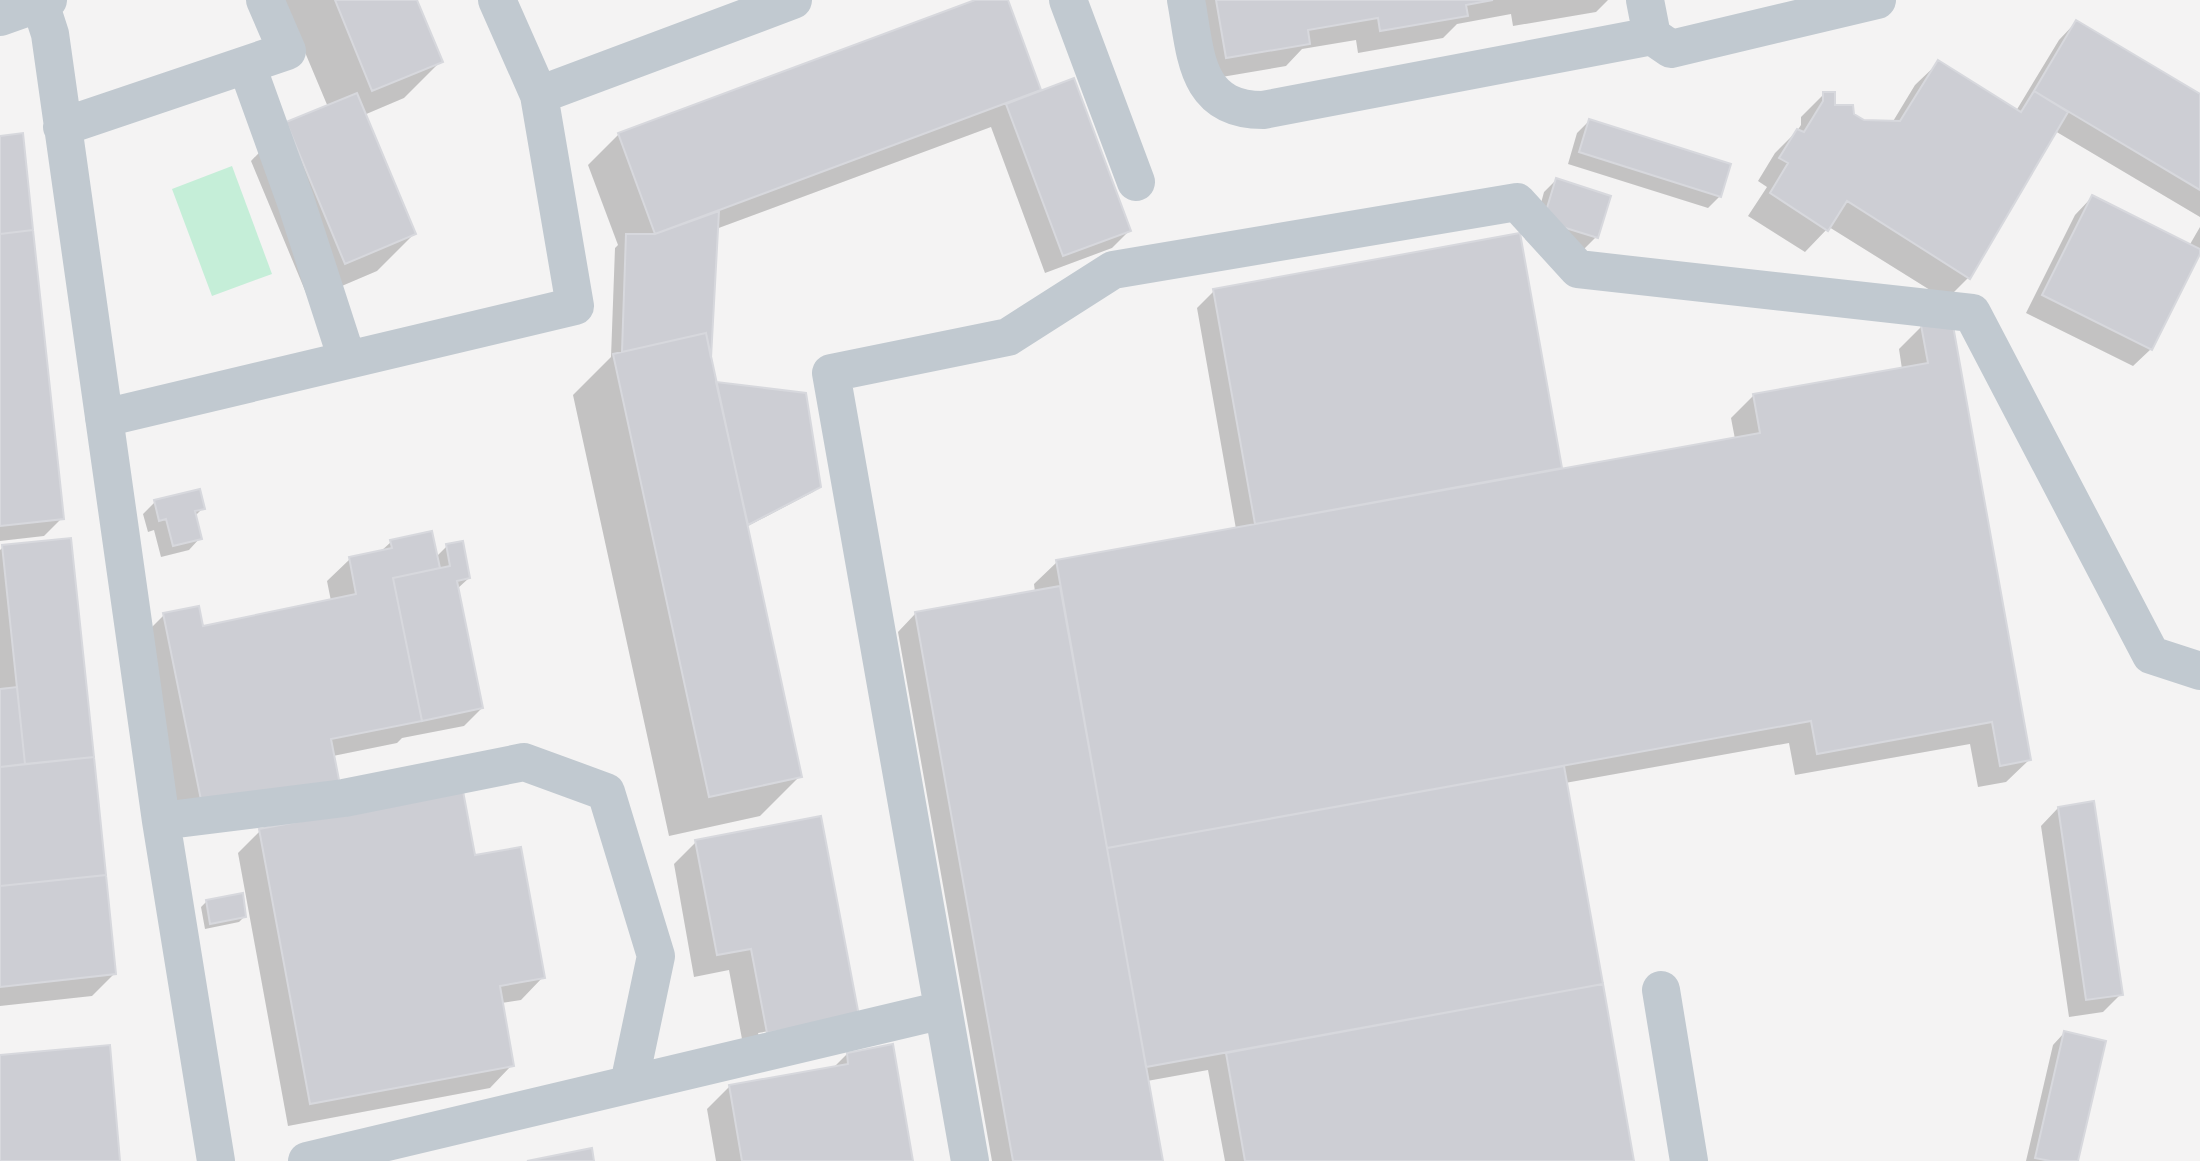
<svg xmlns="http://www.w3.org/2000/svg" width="2200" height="1161" font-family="'Source Sans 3',sans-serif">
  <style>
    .green { fill: #c5eed8 }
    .shadow { fill: #0003; fill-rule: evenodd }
    .building { fill: #cdced4; stroke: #d7d8dd; stroke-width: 2 }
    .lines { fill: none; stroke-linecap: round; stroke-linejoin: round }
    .minor { stroke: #c1c9d0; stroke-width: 38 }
  </style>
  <rect width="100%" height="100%" fill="#f4f3f3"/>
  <!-- green -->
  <path class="green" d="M 232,166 L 272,274 L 212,296 L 172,189 Z"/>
  <!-- shadow -->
  <path class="shadow" d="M 283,0 L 416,0 L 441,61 L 404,98 L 364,115 L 414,234 L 377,271 L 309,300 L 251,161 L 287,124 L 328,107 Z
    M 980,0 L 1006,0 L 1039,90 L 1034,95 L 1129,231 L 1112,248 L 1045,273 L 991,127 L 716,229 L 710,352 L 715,384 L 819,487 L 813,492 L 746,527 L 800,776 L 760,816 L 669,836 L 573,395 L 611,357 L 615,248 L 618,245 L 588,165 L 619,134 Z
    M 1190,0 L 1608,0 L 1596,12 L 1513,26 L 1511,14 L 1457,24 L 1443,38 L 1358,53 L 1356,40 L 1302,49 L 1286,66 L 1204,80 Z
    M 2076,22 L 2200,96 L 2200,217 L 2055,131 L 1968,278 L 1946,300 L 1829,227 L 1805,252 L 1748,216 L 1767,187 L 1758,181 L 1775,153 L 1797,131 L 1801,125 L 1801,117 L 1824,94 L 1833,107 L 1863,121 L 1892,123 L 1915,85 L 1938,63 L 2016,111 L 2059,40 Z
    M 1589,121 L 1720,196 L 1708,208 L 1568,164 L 1577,133 Z
    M 0,138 L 62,518 L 44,536 L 0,541 Z
    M 1556,180 L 1596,237 L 1584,249 L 1533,233 L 1544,192 Z
    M 2092,197 L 2189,246 L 2200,227 L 2200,250 L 2151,349 L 2133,366 L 2026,313 L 2075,215 Z
    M 1214,291 L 1560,468 L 1556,471 L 1735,439 L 1731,418 L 1753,396 L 1902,369 L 1899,349 L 1921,327 L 2029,760 L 2006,782 L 1978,787 L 1970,744 L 1795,775 L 1789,743 L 1565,783 L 1633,1161 L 1225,1161 L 1208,1070 L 1147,1081 L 1162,1161 L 992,1161 L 898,632 L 915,614 L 1035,592 L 1034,584 L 1057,562 L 1236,529 L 1197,308 Z
    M 155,502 L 203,508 L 195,516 L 200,538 L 189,550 L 161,557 L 154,530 L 148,532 L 143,514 Z
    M 69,540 L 114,974 L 92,996 L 0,1006 L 0,550 L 3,547 Z
    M 391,542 L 436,557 L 447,546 L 469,578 L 457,589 L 482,708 L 464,726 L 402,738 L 397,743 L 333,756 L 178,822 L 141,638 L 164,615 L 202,628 L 331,601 L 327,581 L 350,559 L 380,552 Z
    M 2058,808 L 2121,994 L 2103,1012 L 2069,1017 L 2041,826 Z
    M 260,831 L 474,857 L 543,977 L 521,1000 L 501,1003 L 512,1065 L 490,1088 L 288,1126 L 238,853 Z
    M 696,842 L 857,1015 L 745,1055 L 729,970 L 694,977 L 674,864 ZM 834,1019 L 759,1036 L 758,1033 Z
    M 207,901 L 244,917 L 239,922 L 205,929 L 201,907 Z
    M 2064,1033 L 2076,1161 L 2026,1161 L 2053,1045 Z
    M 847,1054 L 911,1161 L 716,1161 L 707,1109 L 730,1086 L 833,1068 Z"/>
  <!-- building -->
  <path class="building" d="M 335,0 L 417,0 L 443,62 L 372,91 Z
    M 975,0 L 1008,0 L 1041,90 L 655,234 L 618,133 Z
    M 1216,0 L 1493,0 L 1466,5 L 1468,16 L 1380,31 L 1378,18 L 1308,30 L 1310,44 L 1226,58 Z
    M 2076,20 L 2200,94 L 2200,190 L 2034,91 Z
    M 1938,60 L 2021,112 L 2034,91 L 2068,112 L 1970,279 L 1847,201 L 1828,231 L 1770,193 L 1788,163 L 1779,158 L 1797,129 L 1804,132 L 1823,101 L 1823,92 L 1835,92 L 1835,105 L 1853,105 L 1854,114 L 1864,120 L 1900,121 Z
    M 1074,78 L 1131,231 L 1063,256 L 1006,104 Z
    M 357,93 L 416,234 L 345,264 L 286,122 Z
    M 1589,119 L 1731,164 L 1721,197 L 1579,152 Z
    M 23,133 L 33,230 L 0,234 L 0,136 Z
    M 1556,178 L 1611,196 L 1598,238 L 1543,221 Z
    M 2092,195 L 2200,249 L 2200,254 L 2152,350 L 2042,295 Z
    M 719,211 L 711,358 L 706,333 L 622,352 L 626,234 L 655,234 Z
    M 33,230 L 64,519 L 0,526 L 0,234 Z
    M 1520,233 L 1562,468 L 1255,524 L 1213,289 Z
    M 1952,320 L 2031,760 L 2000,766 L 1992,722 L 1817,754 L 1811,721 L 1107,848 L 1056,560 L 1760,433 L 1753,394 L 1928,363 L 1921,325 Z
    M 706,333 L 802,777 L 709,797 L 613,354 Z
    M 716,382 L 806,393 L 821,487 L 748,525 Z
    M 200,489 L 205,509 L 195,511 L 202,539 L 173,546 L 166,519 L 159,521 L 154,500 Z
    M 432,531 L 440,568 L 393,578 L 422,721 L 331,739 L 340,785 L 201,800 L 163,613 L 199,606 L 203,626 L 356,594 L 349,557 L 392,548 L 390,540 Z
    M 71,538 L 94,757 L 25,764 L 2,545 Z
    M 463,541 L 470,578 L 457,581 L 483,708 L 422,721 L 393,578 L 450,566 L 446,544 Z
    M 1060,586 L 1107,848 L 1163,1161 L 1013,1161 L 915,612 Z
    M 17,687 L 25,764 L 0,767 L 0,689 Z
    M 94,757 L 106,875 L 0,886 L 0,767 Z
    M 1564,766 L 1603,984 L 1146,1067 L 1107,848 Z
    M 463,791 L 475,855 L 521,847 L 545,978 L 500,986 L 514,1066 L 310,1104 L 259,829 Z
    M 2094,801 L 2123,995 L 2086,1000 L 2058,807 Z
    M 821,816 L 859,1016 L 767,1033 L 751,949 L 717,955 L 695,840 Z
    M 106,875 L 116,974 L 0,987 L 0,886 Z
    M 243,893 L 246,917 L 210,924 L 206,900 Z
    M 1603,984 L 1634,1161 L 1245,1161 L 1226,1053 Z
    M 2064,1031 L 2106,1041 L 2078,1161 L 2050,1161 L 2035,1158 Z
    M 893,1044 L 913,1161 L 742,1161 L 729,1085 L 848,1064 L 847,1053 Z
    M 110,1045 L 120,1161 L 0,1161 L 0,1055 Z
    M 592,1148 L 594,1161 L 527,1161 Z"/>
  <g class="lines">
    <!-- minor -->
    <path class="minor" d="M 39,0 L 50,34 L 161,821 L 216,1161
      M 497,0 L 539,95 L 793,0
      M 1068,0 L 1136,182
      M 1186,0 C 1196,53 1194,110 1263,110 L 1652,36
      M 1645,0 L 1652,36 L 1671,49 L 1877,0
      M 0,17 L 48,0
      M 247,66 L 296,202 L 347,359
      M 62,127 L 287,51 L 265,0
      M 104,418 L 575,306 L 539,95
      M 161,821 L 344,798 L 524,762 L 606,792 L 656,956 L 629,1084
      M 1661,990 L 1689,1161
      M 307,1161 L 943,1010
      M 970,1161 L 831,373 L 1008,337 L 1113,270 L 1517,202 L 1578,269 L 1972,313 L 2151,655 L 2200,671"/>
  </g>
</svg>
